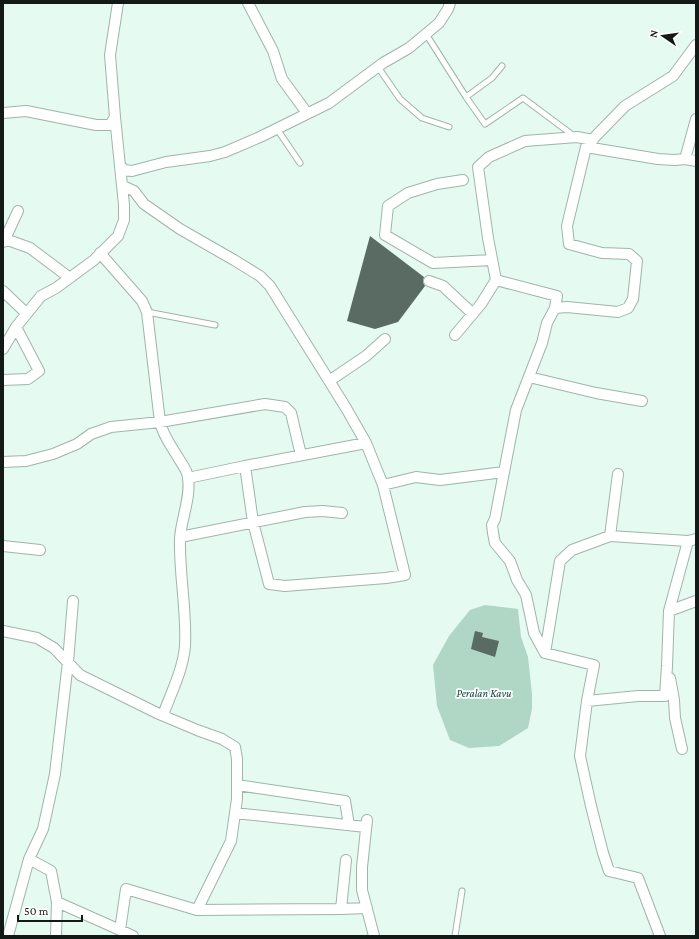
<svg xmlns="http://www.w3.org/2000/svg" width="699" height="939" font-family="'Crimson Pro',serif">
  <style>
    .green { fill: #b0d6c5 }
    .building { fill: #596b63 }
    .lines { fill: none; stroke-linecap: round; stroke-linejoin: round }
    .lane-casing { stroke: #a0b4ab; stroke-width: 7 }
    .street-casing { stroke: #a0b4ab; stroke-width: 12 }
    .lane { stroke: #fff; stroke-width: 5 }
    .street { stroke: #fff; stroke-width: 10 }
    .labels { text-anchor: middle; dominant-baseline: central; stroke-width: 3.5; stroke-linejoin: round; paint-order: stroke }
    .park-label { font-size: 11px; font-style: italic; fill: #053c2b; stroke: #fff }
  </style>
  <rect width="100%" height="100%" fill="#e5faf0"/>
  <!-- green -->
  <path class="green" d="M 485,605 L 518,609 L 521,637 L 528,657 L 532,694 L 532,709 L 528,728 L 499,746 L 469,748 L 450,740 L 437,706 L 433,665 L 449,636 L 470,610 Z"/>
  <!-- building -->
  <path class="building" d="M 370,236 L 424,277 L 423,282 L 425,286 L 398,322 L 375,329 L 347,321 Z
    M 475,631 L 483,633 L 482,637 L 499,641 L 495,657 L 471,649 Z"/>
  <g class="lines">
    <!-- lane casing -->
    <g class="lane-casing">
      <path id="lane" d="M 426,34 L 466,97 L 492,78 L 502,66
        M 378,67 L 400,99 L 422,118 L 449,127
        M 466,97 L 485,124 L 523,98 L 574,136
        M 277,129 L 300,163
        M 147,312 L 215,325
        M 455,936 L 462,891"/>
    </g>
    <!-- street casing -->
    <g class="street-casing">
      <path id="street" d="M 248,3 L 273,51 L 282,79 L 307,113
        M 3,113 L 26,111 L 96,125 L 110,125 L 115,117 L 110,55 L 118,3
        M 588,144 L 625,106 L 673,76 L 696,45
        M 685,159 L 696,161
        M 120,165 L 124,170 L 132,171 L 166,162 L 210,156 L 225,152 L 260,137 L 329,103 L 383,63 L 409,48 L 439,23 L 448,9 L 450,3
        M 463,180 L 437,184 L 408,193 L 388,206 L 385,235 L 433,263 L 492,260
        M 123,186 L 134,191 L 144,204 L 180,229 L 234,260 L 260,276 L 270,286 L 346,408 L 366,443 L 383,485 L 416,477 L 440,480 L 504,472 L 516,410 L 542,343 L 547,323 L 555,308 L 567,307 L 618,312 L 628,308 L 633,299 L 637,261 L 629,254 L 602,253 L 569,244 L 567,226 L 586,147 L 658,159 L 675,160 L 685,159 L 696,119
        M 5,239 L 18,211
        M 3,242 L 5,239 L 30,248 L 70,278
        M 100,253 L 142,301 L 147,312 L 160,422 C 163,436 172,447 179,459 C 183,465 188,472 188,478 C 191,498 181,519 180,539 C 179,575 187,610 185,646 C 183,670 171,693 163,715
        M 429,281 L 443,286 L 473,314
        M 3,291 L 26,313
        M 555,308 L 557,296 L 496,280 L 488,238 L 478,167 L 489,157 L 525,141 L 577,137 L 593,140
        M 455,335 L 481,304 L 496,280
        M 3,349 L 16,327 L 41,296 L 56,288 L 94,260 L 118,236 L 124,220 L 124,205 L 115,117
        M 529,377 L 596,393 L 642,401
        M 3,380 L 28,379 L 39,371 L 16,327
        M 329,381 L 366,356 L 385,339
        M 3,462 L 26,461 L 53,454 L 77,444 L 91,434 L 111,427 L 160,422 L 265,404 L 285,407 L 291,413 L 301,455
        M 245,466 L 366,443
        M 504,472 L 498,503 L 495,519 L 492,525 L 493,533 L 495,543 L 510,561 L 517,580 L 526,595 L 534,633 L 545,653 L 594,665 L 587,701 L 580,756 L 591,806 L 603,853 L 609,871 L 638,878 L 660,936
        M 188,478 L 245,466 L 253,522 L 269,584 L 285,586 L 386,578 L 405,575 L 383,485
        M 610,536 L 618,474
        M 180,537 L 305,512 L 323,511 L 342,513
        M 3,546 L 40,550
        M 669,611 L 688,541
        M 3,631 L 37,638 L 54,648 L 80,675 L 159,714 L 197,730 L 222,739 L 235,747 L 237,759 L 237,799 L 231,841 L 197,910
        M 545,653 L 560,561 L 572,550 L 610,536 L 688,541 L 696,539
        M 670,678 L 674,700 L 675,718 L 682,749
        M 587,701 L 638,696 L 665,696 L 667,666 L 669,611 L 696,601
        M 237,785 L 345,801 L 349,825
        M 235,813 L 366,827
        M 367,820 L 362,867 L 362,890 L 374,936
        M 346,860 L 341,909 L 367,908
        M 57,902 L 120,930
        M 8,936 L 29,859
        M 56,936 L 57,902 L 51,871 L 29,859 L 43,829 L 55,774 L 68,662 L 73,601
        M 133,936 L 120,930 L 126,889 L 197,910 L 341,909"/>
    </g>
    <!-- lane -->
    <use href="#lane" class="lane"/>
    <!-- street -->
    <use href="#street" class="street"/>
  </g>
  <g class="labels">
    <!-- park labels -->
    <g class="park-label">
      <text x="484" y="693">Peralan Kavu</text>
    </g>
  </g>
  <!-- border -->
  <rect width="699" height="939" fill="none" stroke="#121916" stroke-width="8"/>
  <!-- north arrow -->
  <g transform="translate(663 36) rotate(283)" stroke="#ffffff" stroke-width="3" paint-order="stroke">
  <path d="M0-3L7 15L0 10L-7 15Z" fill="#121916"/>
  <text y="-6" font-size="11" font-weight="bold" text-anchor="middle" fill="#121916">N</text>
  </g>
  <!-- scale -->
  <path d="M18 915v6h64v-6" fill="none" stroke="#121916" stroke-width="2"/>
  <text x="24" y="915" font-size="12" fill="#121916" stroke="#ffffff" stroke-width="3" paint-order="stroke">50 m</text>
</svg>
